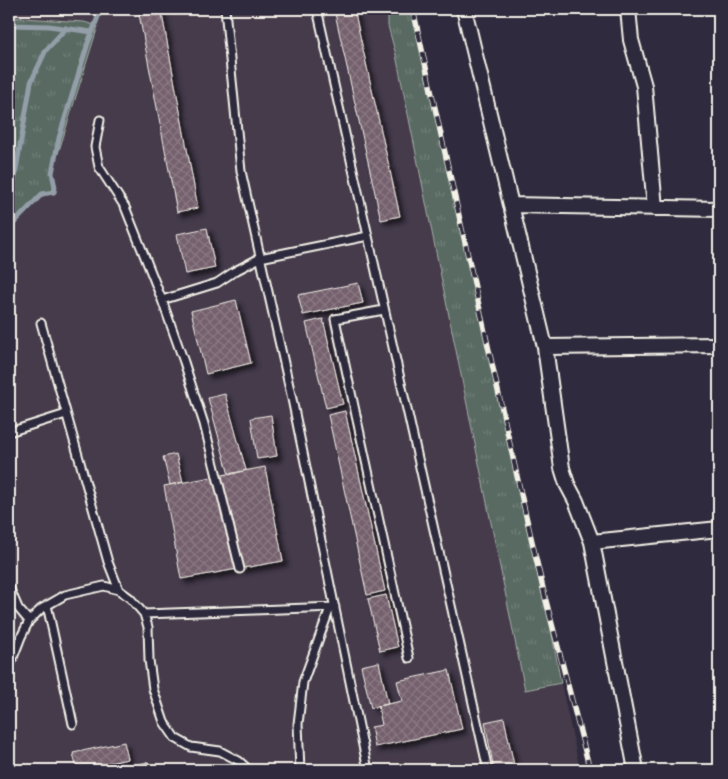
<svg xmlns="http://www.w3.org/2000/svg" width="728" height="779" font-family="Caveat,sans-serif">
  <style>
    .built { fill: #443a4b }
    .grass { fill: url(#grass-tufts); stroke: #a6aea5 }
    .lines { fill: none; stroke-linecap: round; stroke-linejoin: round }
    .stream { stroke: #939ea8; stroke-width: 5 }
    .building { fill: url(#building-cross-hatch); stroke: #f4f1e8; filter: url(#shadow) }
    .lane-casing { stroke: #f4f1e8; stroke-width: 11 }
    .street-casing { stroke: #f4f1e8; stroke-width: 18 }
    .lane { stroke: #2f2a3d; stroke-width: 7 }
    .street { stroke: #2f2a3d; stroke-width: 14 }
    .rail-casing { stroke: #f4f1e8; stroke-width: 5.5 }
    .rail { stroke: #2f2a3d; stroke-width: 4; stroke-dasharray: 11; stroke-linecap: butt }
  </style>
  <defs>
    <pattern id="grass-tufts" width="24" height="20" patternUnits="userSpaceOnUse" patternTransform="scale(1.25)"><rect width="24" height="20" fill="#586a62"/><path d="M3 7l-1-3M5 7V3M7 7l1-3M15 17l-1-3M17 17v-4M19 17l1-3" fill="none" stroke="#718078"/></pattern>
    <pattern id="building-cross-hatch" width="8" height="8" patternUnits="userSpaceOnUse" patternTransform="scale(1.25)"><rect width="8" height="8" fill="#75616d"/><path d="M0 0l8 8M0 8l8-8" fill="none" stroke="#897882"/></pattern>
    <filter id="shadow"><feDropShadow dx="4.5" dy="4.5" stdDeviation="2.5" flood-color="#0009"/></filter>
  </defs>
  <rect width="100%" height="100%" fill="#2f2a3d"/>
  <filter id="ink" filterUnits="userSpaceOnUse"><feTurbulence type="fractalNoise" baseFrequency=".02" numOctaves="2"/><feDisplacementMap in="SourceGraphic" scale="10" xChannelSelector="R" yChannelSelector="G"/><feConvolveMatrix kernelMatrix="1 2 1 2 8 2 1 2 1" color-interpolation-filters="sRGB"/></filter>
  <g filter="url(#ink)">
    <!-- built -->
    <path class="built" d="M 9,9 L 388,9 L 388,26 L 396,55 L 525,690 L 561,683 L 580,770 L 9,770 L 9,228 L 54,183 L 52,173 L 98,26 L 84,22 L 9,17 Z"/>
    <!-- grass -->
    <path class="grass" d="M 388,9 L 413,9 L 482,323 L 545,597 L 561,683 L 525,690 L 396,55 L 388,26 Z
      M 9,17 L 84,22 L 98,26 L 52,173 L 55,187 L 54,192 L 42,194 L 9,228 Z"/>
    <g class="lines">
      <!-- stream -->
      <path class="stream" d="M 9,25 L 49,26 L 92,32
        M 9,192 L 13,187 L 31,82 L 46,50 L 66,28
        M 9,228 L 42,194 L 54,192 L 55,187 L 52,173 L 59,138 L 88,43 L 101,9"/>
    </g>
    <!-- building -->
    <path class="building" d="M 138,9 L 161,9 L 198,208 L 177,212 Z
      M 334,9 L 354,9 L 400,216 L 381,220 Z
      M 207,228 L 215,268 L 185,274 L 177,234 Z
      M 358,283 L 363,303 L 303,315 L 298,295 Z
      M 236,300 L 251,363 L 206,374 L 191,311 Z
      M 323,319 L 343,404 L 326,408 L 306,323 Z
      M 225,394 L 246,470 L 229,475 L 208,398 Z
      M 345,411 L 385,591 L 367,595 L 328,415 Z
      M 271,415 L 277,456 L 257,459 L 251,418 Z
      M 176,454 L 183,482 L 170,485 L 163,457 Z
      M 265,467 L 283,561 L 181,579 L 164,486 Z
      M 386,595 L 398,647 L 380,651 L 368,599 Z
      M 379,662 L 388,704 L 371,708 L 361,666 Z
      M 449,670 L 462,729 L 375,747 L 371,727 L 382,725 L 378,706 L 402,701 L 397,681 Z
      M 504,718 L 515,770 L 494,770 L 485,722 Z
      M 124,742 L 128,759 L 77,770 L 73,753 Z
      M 148,762 L 150,770 L 131,770 L 130,766 Z"/>
    <g class="lines">
      <!-- lane casing -->
      <g class="lane-casing">
        <path id="lane" d="M 225,9 L 241,171 L 292,399 L 368,770
          M 317,9 L 488,770
          M 100,120 L 95,147 L 99,167 L 125,207 L 162,300 L 217,283 L 235,271 L 260,258 L 368,236
          M 162,300 L 184,362 L 204,424 L 240,569
          M 384,310 L 335,319 L 409,658
          M 41,323 L 108,562 L 119,590
          M 9,432 L 66,414
          M 9,587 L 18,608 L 29,621
          M 47,605 L 73,724
          M 144,614 L 335,607
          M 9,668 L 21,637 L 29,621 L 41,609 L 65,595 L 104,586 L 119,590 L 130,598 L 144,614 L 148,627 L 149,660 L 153,689 L 164,722 L 175,738 L 191,747 L 220,751 L 239,761 L 249,770
          M 300,770 L 298,724 L 303,682 L 330,608"/>
      </g>
      <!-- street casing -->
      <g class="street-casing">
        <path id="street" d="M 464,9 L 545,347 L 562,468 L 567,484 L 576,501 L 592,542 L 636,770
          M 628,9 L 631,40 L 644,86 L 655,208
          M 511,205 L 719,209
          M 545,347 L 719,345
          M 592,542 L 719,529"/>
      </g>
      <!-- lane -->
      <use href="#lane" class="lane"/>
      <!-- street -->
      <use href="#street" class="street"/>
      <!-- rail casing -->
      <g class="rail-casing">
        <path id="rail" d="M 413,9 L 523,503 L 545,597 L 590,770"/>
      </g>
      <!-- rail -->
      <use href="#rail" class="rail"/>
    </g>
  </g>
  <!-- margin -->
  <rect width="728" height="779" fill="none" stroke="#2f2a3d" stroke-width="30"/>
  <rect x="15" y="15" width="698" height="749" fill="none" stroke="#f4f1e8" stroke-width="2" filter="url(#ink)"/>
</svg>
